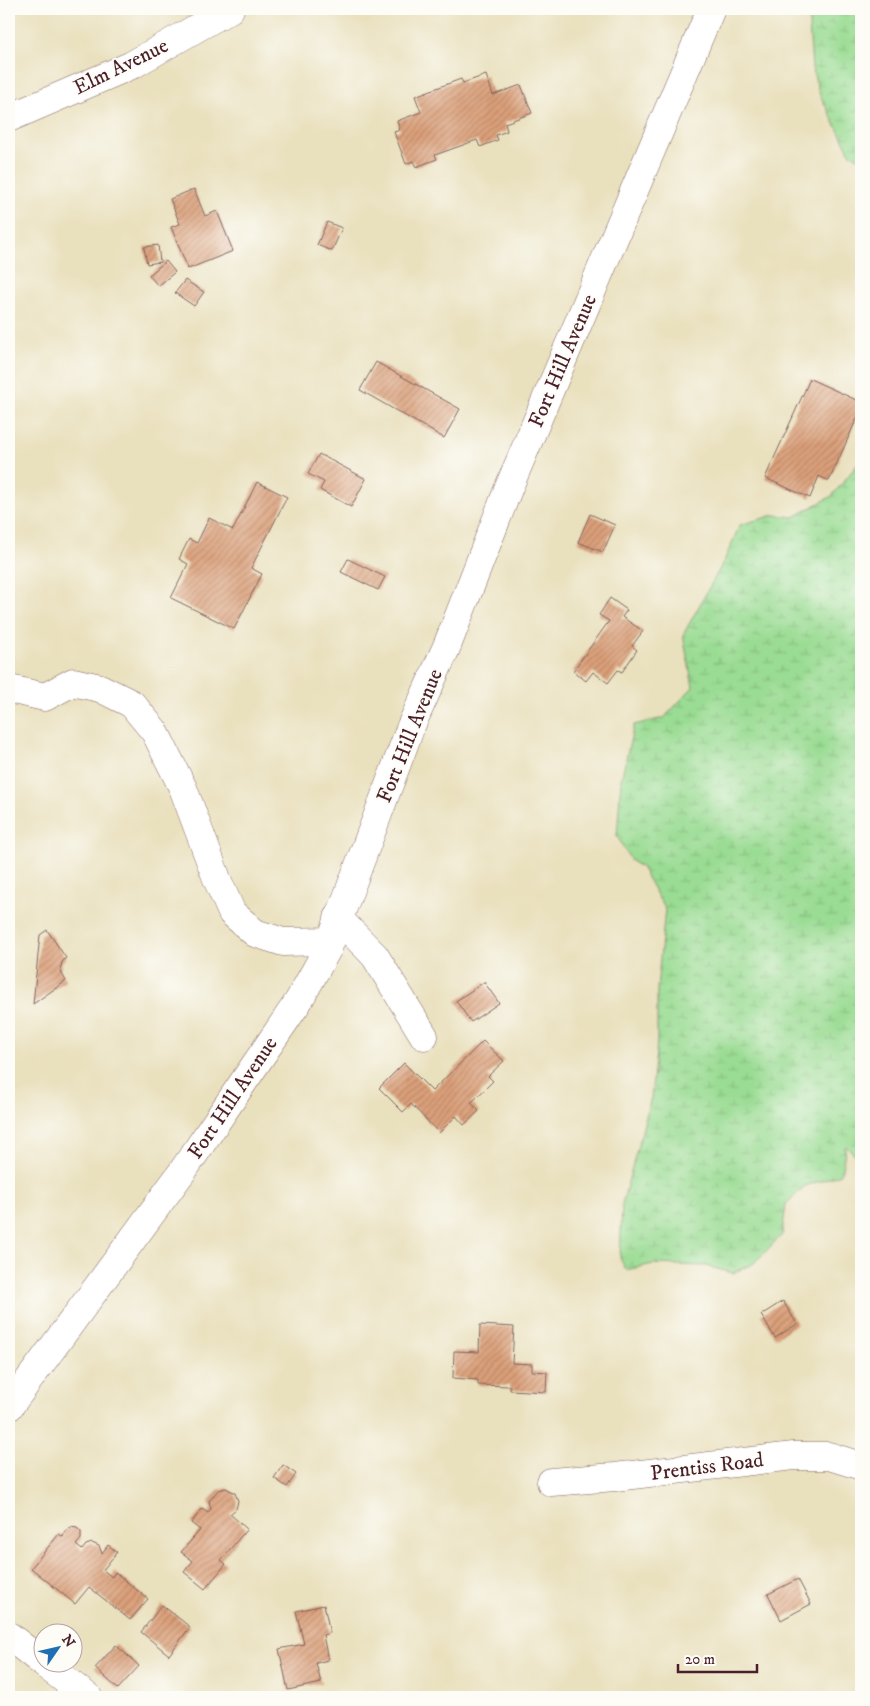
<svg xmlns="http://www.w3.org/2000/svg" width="870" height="1706" font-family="'IM FELL DW Pica',serif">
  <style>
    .wetland { fill: url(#wetland-marsh); stroke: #727e5f }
    .building { fill: url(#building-hatch) }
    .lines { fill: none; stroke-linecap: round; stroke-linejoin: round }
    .minor-casing { stroke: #82635e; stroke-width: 29 }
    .minor { stroke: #fff; stroke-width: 28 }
    .labels { text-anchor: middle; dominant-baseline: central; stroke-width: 4; stroke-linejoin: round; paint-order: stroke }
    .street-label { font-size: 21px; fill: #4a1f2b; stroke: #fdfcf7 }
  </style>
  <defs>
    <pattern id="wetland-marsh" width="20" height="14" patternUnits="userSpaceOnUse" patternTransform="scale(1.25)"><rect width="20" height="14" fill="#9adc93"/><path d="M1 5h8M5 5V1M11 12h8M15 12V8" fill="none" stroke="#86bc7f"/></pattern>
    <pattern id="building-hatch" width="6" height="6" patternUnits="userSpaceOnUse" patternTransform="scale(1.25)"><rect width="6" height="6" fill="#dba07a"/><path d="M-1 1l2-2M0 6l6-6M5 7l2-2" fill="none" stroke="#b48264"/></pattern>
  </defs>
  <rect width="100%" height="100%" fill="#fdfcf7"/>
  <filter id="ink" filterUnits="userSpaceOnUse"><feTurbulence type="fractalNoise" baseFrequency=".02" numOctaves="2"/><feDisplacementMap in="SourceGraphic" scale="10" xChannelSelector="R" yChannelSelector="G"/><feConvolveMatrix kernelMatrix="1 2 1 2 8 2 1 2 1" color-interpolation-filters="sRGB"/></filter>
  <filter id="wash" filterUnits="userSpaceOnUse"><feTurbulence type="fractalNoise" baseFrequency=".0096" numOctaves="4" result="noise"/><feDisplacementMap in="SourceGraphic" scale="20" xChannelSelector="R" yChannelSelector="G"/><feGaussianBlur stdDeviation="1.12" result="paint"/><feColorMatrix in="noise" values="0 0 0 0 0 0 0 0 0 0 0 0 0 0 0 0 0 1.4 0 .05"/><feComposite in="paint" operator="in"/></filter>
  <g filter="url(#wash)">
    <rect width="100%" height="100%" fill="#e9e0bd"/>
    <!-- wetland -->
    <path class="wetland" d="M 808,9 L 861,9 L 861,160 L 850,153 L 820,95 L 812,68 Z
      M 861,460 L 861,1161 L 846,1146 L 841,1174 L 805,1186 L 786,1204 L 782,1235 L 754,1263 L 733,1273 L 706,1266 L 653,1264 L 626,1270 L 620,1258 L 622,1204 L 651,1098 L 657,1042 L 657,989 L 665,909 L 641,867 L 631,861 L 617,836 L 621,780 L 634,725 L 664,718 L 693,687 L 683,635 L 724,561 L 740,525 L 774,515 L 794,517 L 832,496 Z"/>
    <g id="blocks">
      <!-- building -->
      <path class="building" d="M 486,75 L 493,95 L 521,85 L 532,113 L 505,123 L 507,131 L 496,135 L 498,140 L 480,147 L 477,140 L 435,155 L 437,159 L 416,167 L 413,161 L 406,164 L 394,132 L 400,130 L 397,121 L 421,112 L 415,96 L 461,79 L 463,83 Z
        M 194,189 L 205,216 L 217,211 L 233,251 L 188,269 L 171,227 L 180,224 L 170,199 Z
        M 327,222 L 342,228 L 332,251 L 317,245 Z
        M 158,245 L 160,262 L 147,264 L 144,247 Z
        M 166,261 L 175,272 L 158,286 L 149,275 Z
        M 185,280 L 204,292 L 194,306 L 175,293 Z
        M 376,362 L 460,409 L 444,438 L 360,390 Z
        M 810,379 L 861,402 L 861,409 L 829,481 L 819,476 L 810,498 L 765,478 Z
        M 319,454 L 366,479 L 351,507 L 320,490 L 324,482 L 308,474 Z
        M 257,482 L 287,497 L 251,568 L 262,574 L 234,629 L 171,598 L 188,564 L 179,559 L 189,539 L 197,543 L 209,518 L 233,530 Z
        M 590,514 L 615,525 L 603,552 L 578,542 Z
        M 348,559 L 385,577 L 378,590 L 341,572 Z
        M 610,598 L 627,610 L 622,617 L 643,631 L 632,646 L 637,650 L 622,672 L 618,670 L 608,683 L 593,672 L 586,681 L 573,671 L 609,621 L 599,615 Z
        M 47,930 L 66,958 L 62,962 L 60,970 L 66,981 L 33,1004 L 40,935 Z
        M 484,982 L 499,1003 L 471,1022 L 456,1001 Z
        M 483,1041 L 504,1061 L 488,1076 L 493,1081 L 471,1103 L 479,1111 L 464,1125 L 456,1116 L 439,1133 L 411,1104 L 403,1112 L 379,1088 L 404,1063 L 432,1091 Z
        M 783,1301 L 797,1324 L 775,1338 L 761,1315 Z
        M 480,1325 L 514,1327 L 512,1363 L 532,1364 L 532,1371 L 547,1372 L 546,1392 L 510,1390 L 510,1386 L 478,1385 L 478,1380 L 453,1378 L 454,1351 L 479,1352 Z
        M 283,1465 L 296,1474 L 287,1487 L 274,1478 Z
        M 226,1488 L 235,1493 L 238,1501 L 236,1509 L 230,1514 L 247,1529 L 221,1560 L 226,1564 L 205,1589 L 184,1572 L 193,1561 L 181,1552 L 200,1530 L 191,1523 L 202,1509 L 208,1513 L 211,1509 L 209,1501 L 218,1490 Z
        M 71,1527 L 77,1528 L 81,1532 L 81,1539 L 76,1545 L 82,1550 L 86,1545 L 92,1543 L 99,1546 L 102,1553 L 108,1545 L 117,1552 L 103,1570 L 112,1577 L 115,1572 L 148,1599 L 130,1620 L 89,1587 L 75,1604 L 31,1568 L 59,1534 L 63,1537 L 65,1531 Z
        M 798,1579 L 811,1604 L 781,1620 L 768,1594 Z
        M 162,1605 L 190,1627 L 169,1655 L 141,1632 Z
        M 324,1605 L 330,1633 L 323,1635 L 328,1660 L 316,1663 L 321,1683 L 288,1690 L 279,1649 L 304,1644 L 296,1611 Z
        M 116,1645 L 139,1666 L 118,1689 L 95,1668 Z"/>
    </g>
  </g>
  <g filter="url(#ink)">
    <use href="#blocks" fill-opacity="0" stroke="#82635e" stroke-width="1"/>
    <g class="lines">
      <!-- minor casing -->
      <g class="minor-casing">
        <path id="minor" d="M 9,118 L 132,65 L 230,9
          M 9,689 L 45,697 L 73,682 L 100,688 L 132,704 L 155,732 L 183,788 L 217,879 L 232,913 L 255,933 L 283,942 L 330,941
          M 338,918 L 375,956 L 424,1036
          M 9,1407 L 182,1172 L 298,1002 L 328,948 L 411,726 L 447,646 L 509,487 L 711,9
          M 551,1482 L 615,1477 L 794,1456 L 829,1456 L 861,1466
          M 9,1636 L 42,1662
          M 44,1664 L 88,1697"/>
      </g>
      <!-- minor -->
      <use href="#minor" class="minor"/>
    </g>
  </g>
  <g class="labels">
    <!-- street labels -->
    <g class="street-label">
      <text transform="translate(121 67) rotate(-26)">Elm Avenue</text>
      <text transform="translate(563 361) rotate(-67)">Fort Hill Avenue</text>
      <text transform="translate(410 736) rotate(-68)">Fort Hill Avenue</text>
      <text transform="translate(233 1098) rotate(-56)">Fort Hill Avenue</text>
      <text transform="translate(707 1467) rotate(-7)">Prentiss Road</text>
    </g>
  </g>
  <!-- margin -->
  <rect width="870" height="1706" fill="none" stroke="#fdfcf7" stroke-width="30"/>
  <!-- north arrow -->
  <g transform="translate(58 1648) rotate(56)"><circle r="24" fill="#fdfcf7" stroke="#b5a4a5"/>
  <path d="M0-4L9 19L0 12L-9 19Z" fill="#1f6fb2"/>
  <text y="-8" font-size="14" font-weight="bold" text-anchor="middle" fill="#4a1f2b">N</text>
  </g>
  <!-- scale -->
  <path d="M678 1664v8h79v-8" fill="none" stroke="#4a1f2b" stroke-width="2.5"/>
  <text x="685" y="1664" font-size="15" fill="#4a1f2b" stroke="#fdfcf7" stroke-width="4" paint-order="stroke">20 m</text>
</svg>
